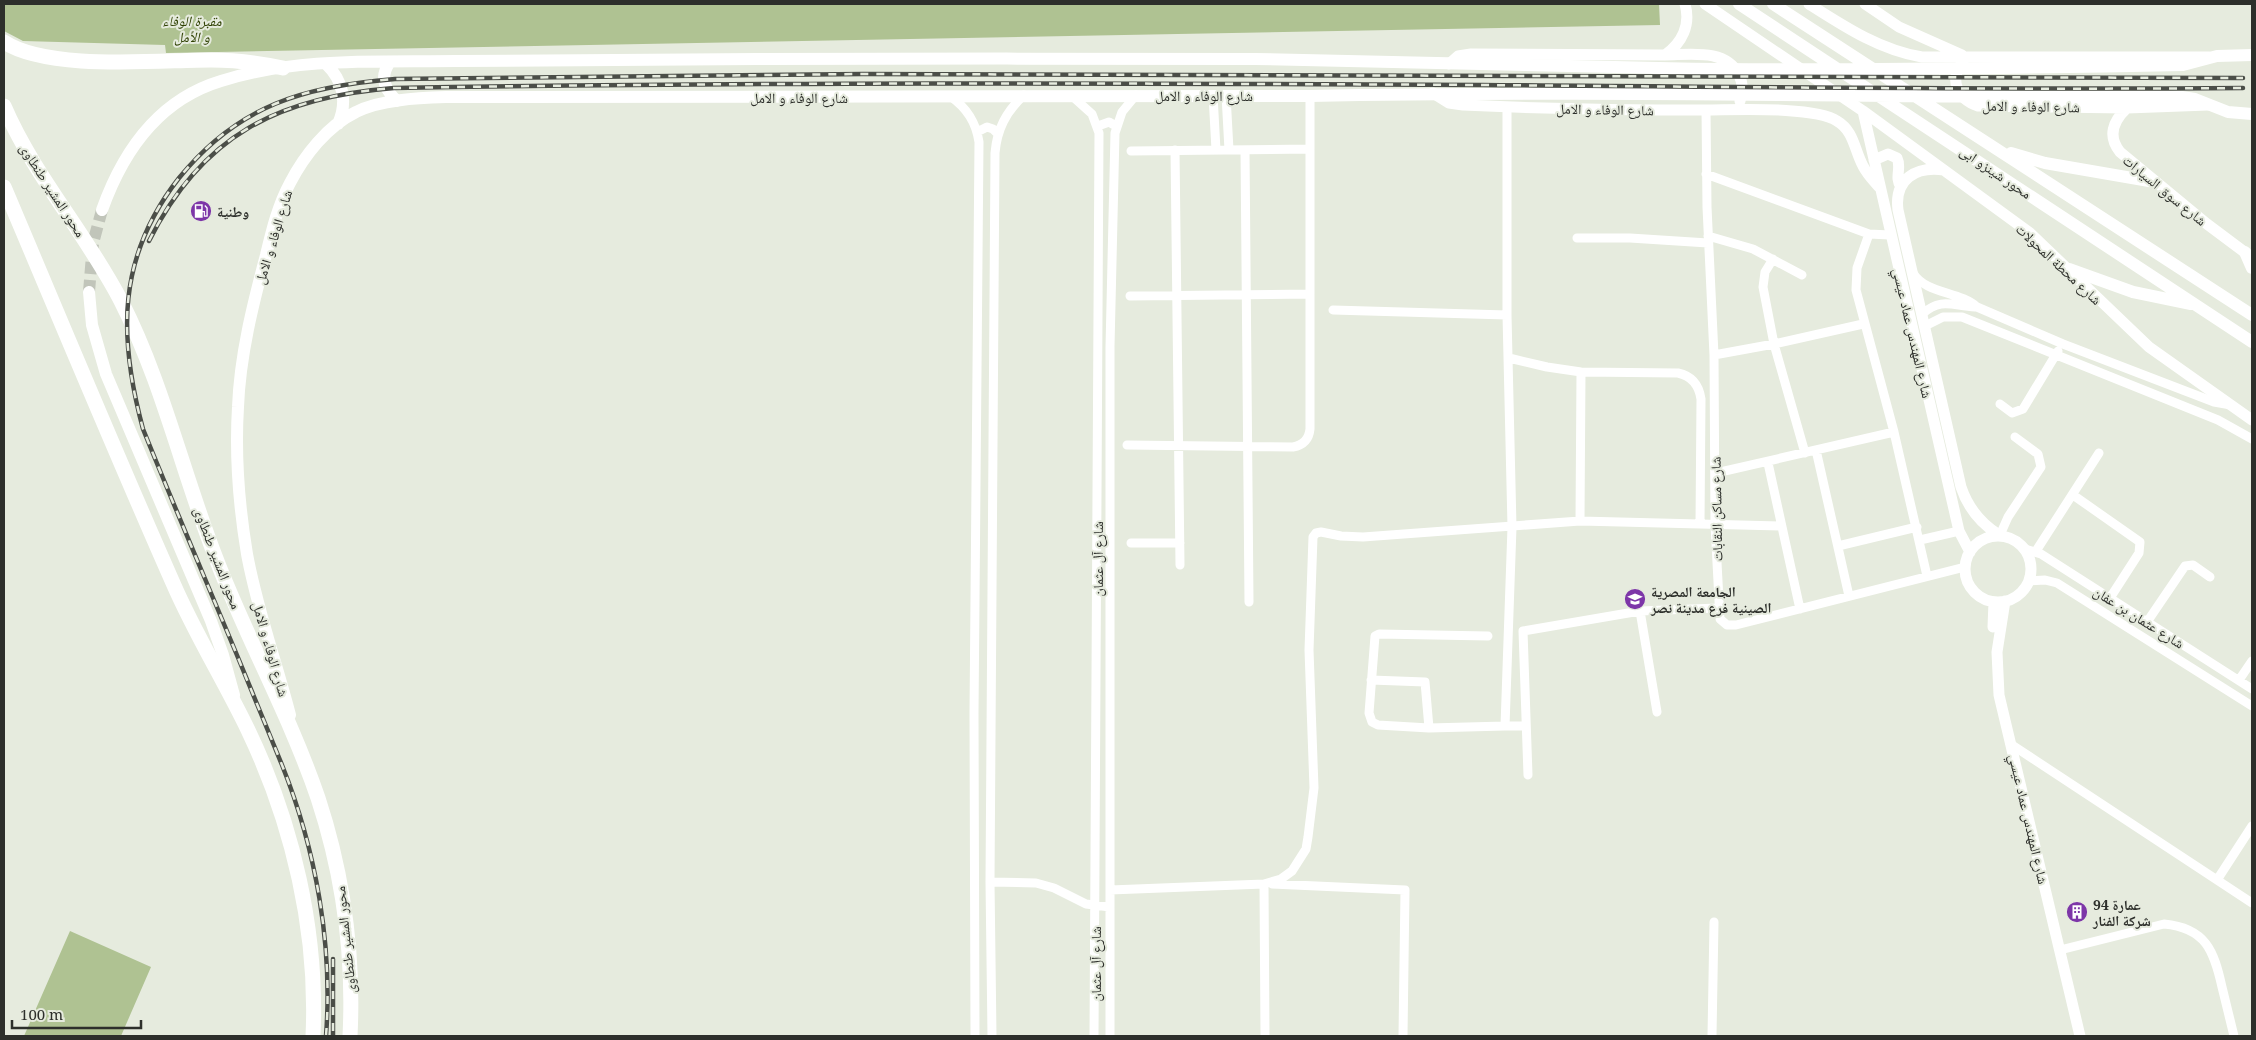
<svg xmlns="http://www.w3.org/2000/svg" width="2256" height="1040" font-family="'Noto Serif','Noto Naskh Arabic',serif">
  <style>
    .green { fill: #afc292 }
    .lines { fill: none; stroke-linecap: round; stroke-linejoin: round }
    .primary-tunnel { stroke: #c1c5ba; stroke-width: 12; stroke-dasharray: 12 6; stroke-linecap: butt }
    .street { stroke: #fff; stroke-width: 9 }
    .secondary { stroke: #fff; stroke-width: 11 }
    .primary { stroke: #fff; stroke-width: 12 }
    .highway { stroke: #fff; stroke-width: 15 }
    .rail-casing { stroke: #4b4e48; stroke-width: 4.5 }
    .rail { stroke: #e6ebde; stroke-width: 2.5; stroke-dasharray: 8; stroke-linecap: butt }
    .labels { text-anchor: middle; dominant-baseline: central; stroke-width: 4; stroke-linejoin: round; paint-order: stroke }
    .park-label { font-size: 14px; font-style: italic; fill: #2d3f00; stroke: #e6ebde }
    .street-label { font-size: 14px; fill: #2d2f2b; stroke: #e6ebde }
    .poi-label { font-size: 14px; font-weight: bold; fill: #2d2f2b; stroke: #e6ebde; text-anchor: start }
  </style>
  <rect width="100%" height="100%" fill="#e6ebde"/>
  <!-- green -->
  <path class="green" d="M 4,4 L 1659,4 L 1660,25 L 166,53 L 165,45 L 23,41 L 4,31 Z
    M 70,931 L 151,967 L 121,1036 L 24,1036 Z"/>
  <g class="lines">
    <!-- primary-tunnel -->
    <path class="primary-tunnel" d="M 89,292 L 93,243 L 102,210"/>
    <!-- street -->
    <path class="street" d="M 1213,95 L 1216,150
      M 1226,95 L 1229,150
      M 950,96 C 967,108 976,122 979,142 L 974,713 L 975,1036
      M 1072,96 L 1092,114 L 1099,133 L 1094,1036
      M 1706,110 L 1707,207 L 1714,355 L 1715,525 L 1720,619 L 1727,625 L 1736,625 L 1965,567
      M 1098,126 L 1109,122 L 1116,126
      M 977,132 L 987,127 L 993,129 L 998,134
      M 1175,150 L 1180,565
      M 1245,150 L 1249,602
      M 1131,151 L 1310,149
      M 1706,174 L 1869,234 L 1890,235
      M 1869,234 L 1857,268 L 1856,290 L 1894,432 L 1927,576
      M 1708,236 L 1753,249 L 1802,275
      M 1577,238 L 1630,238 L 1708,243
      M 1773,259 L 1765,272 L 1763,287 L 1774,344 L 1805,453
      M 1913,273 C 1926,294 1959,291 1977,307 L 2063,344 L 2214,402 L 2231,405
      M 1130,296 L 1310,294
      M 1333,310 L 1507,315
      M 1922,314 C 1942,297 1952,306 1975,307
      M 1925,326 L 1943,317 L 1962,317 L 2218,420 L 2252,439
      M 1714,355 L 1774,344 L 1863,324
      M 1509,358 L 1547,367 L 1581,372 L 1678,373 C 1692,376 1699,385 1701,399 L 1700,524
      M 2000,404 L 2012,413 L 2023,409 L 2058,351
      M 1127,445 L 1293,447 C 1304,445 1309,439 1310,429 L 1310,96
      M 1816,450 L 1849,596
      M 1768,463 L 1800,609
      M 1716,473 L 1894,432
      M 2073,495 L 2140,542 L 2139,553 L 2110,598
      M 1580,521 L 1581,372
      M 2000,535 L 2008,517 L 2041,467 L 2038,454 L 2015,437
      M 1920,540 L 1959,531
      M 1131,543 L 1180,543
      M 1838,546 L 1917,527
      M 2025,549 L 2041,554 L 2252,689
      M 2036,551 L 2099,453
      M 2029,581 L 2045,580 L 2057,583 L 2252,706
      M 1640,611 L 1657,712
      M 2147,622 L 2185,566 L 2193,565 L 2210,577
      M 1488,636 L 1379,634 L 1375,636 L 1369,713 L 1372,722 L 1378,725 L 1429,728 L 1505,726 L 1512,527 L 1507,315 L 1507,107
      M 1371,680 L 1425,682 L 1429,728
      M 2239,680 L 2252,661
      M 1505,726 L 1526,726
      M 2012,745 L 2252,903
      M 1528,775 L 1523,631 L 1640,611 L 1718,608
      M 2217,880 L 2252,826
      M 990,882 L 1036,883 L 1054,888 L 1086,904 L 1110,907
      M 1264,884 L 1265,1036
      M 1272,884 L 1405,890 L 1403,1036
      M 1110,890 L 1264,884 L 1281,879 L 1292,871 L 1306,849 L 1308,837 L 1314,788 L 1309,650 L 1313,537 L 1316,533 L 1321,532 L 1341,536 L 1363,537 L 1580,521 L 1781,526
      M 2060,950 L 2164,924 C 2206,928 2214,951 2222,987 C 2226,1003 2230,1020 2234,1036
      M 992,1036 L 990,882 L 995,153 C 997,129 1006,112 1024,95
      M 1110,1036 L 1110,347 L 1115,133 L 1122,112 L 1136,95
      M 1712,1036 L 1714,922"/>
    <!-- secondary -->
    <path class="secondary" d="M 1705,4 L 1863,111 L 2030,233 L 2149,347 L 2252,420
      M 1809,4 C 1845,27 1880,50 1922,57 L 2209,57
      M 1865,4 L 1899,27 L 1962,55
      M 1665,55 C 1689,55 1726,48 1739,75 C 1743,83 1743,92 1740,101
      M 1963,62 C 1948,80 1958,99 1978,106 L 2127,108 L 2208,105
      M 1449,64 L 1458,56 L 1471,54 L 1665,55 C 1682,43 1691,25 1685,4
      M 1433,93 L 1449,103 L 1463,105 C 1544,109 1625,110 1706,110 C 1735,110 1815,106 1837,121 C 1854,131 1854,149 1863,166 C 1867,174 1873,180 1879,187
      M 2127,108 C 2113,121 2107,136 2120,152 L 2207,224 L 2251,257
      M 1863,111 L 1959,531 L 1970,552
      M 1874,160 L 1888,154 L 1897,158 C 1902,168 1894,177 1901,187
      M 1944,170 C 1916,166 1894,179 1898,210 L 1961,487 C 1968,508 1980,523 1999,535
      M1965 569a33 33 0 1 1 66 0a33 33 0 1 1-66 0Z
      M 2005,601 L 1997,652 L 1999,695 L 2080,1036
      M 1993,627 L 1994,602"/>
    <!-- primary -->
    <path class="primary" d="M 1739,4 L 2252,342
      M 1773,4 L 2252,315
      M 390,62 C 379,77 385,90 397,101
      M 326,64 C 343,80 348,102 338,124
      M 2011,153 L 2045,163 L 2155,182
      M 102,210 C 123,151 158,100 221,81 C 296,57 378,62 456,61 C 557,60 658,60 758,59 C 924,59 1089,58 1255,59 C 1409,61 1564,67 1719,69 C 1873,70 2028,68 2183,65 L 2217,56 L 2252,55
      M 2245,252 L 2252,268
      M 2069,269 L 2133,292 L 2191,304
      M 89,292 L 92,325 L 106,374 L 211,621 L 223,655 L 234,695
      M 290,715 C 276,661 257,609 247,554 C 239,506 235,456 238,407 C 240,355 253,304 266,255 C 272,230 278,205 290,183 C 304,156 327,126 356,112 C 381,99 421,98 449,97 L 1310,96 C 1601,90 1891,98 2182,97 L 2195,99 L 2228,112 L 2252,114"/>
    <!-- highway -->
    <path class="highway" d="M 4,42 C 48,71 158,60 211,60 C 236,60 259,63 283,68
      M 4,106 C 34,176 86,233 121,301 C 163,383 183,475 217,561 C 248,641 290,716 318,798 C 343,874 354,956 350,1036
      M 4,187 C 60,319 115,452 173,583 C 195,634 224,680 248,730 C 293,824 318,932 313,1036"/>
    <!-- rail casing -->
    <g class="rail-casing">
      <path id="rail" d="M 149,241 C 202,135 279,97 394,88 C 756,82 1119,83 1481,85 C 1735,87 1989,90 2243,88
        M 333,959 L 333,1036
        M 326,1036 C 333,945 316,850 282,765 C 268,730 253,695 239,660 C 207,583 174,506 143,429 C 118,336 117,257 179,178 C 238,105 305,86 395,79 L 863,74 L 2243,78"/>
    </g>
    <!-- rail -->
    <use href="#rail" class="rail"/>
  </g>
  <!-- icons -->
  <defs>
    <g id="fuel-disc" transform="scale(1.125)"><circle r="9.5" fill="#7d36a8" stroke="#e6ebde"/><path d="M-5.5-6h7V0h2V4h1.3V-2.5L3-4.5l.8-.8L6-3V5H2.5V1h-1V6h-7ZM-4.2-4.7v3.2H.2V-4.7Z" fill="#fff"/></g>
    <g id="university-disc" transform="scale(1.125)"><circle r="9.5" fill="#7d36a8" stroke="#e6ebde"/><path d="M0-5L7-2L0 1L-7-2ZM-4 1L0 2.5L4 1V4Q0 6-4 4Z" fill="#fff"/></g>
    <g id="building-disc" transform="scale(1.125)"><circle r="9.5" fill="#7d36a8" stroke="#e6ebde"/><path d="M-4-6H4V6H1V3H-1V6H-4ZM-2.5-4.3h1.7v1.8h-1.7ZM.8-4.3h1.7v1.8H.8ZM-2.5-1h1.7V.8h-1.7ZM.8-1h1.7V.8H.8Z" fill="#fff"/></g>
  </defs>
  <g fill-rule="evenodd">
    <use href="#fuel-disc" x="201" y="211"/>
    <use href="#university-disc" x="1635" y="599"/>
    <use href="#building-disc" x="2077" y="912"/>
  </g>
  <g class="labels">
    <!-- park labels -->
    <g class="park-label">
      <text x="192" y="20">مقبرة الوفاء<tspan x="192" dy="16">و الأمل</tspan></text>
    </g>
    <!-- street labels -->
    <g class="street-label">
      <text x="1204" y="95">شارع الوفاء و الامل</text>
      <text x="799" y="97">شارع الوفاء و الامل</text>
      <text transform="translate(2031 106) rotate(1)">شارع الوفاء و الامل</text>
      <text transform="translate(1605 109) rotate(1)">شارع الوفاء و الامل</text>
      <text transform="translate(1996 172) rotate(34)">محور شينزو ابى</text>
      <text transform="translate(53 190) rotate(57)">محور المشير طنطاوى</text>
      <text transform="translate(2165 190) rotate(39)">شارع سوق السيارات</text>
      <text transform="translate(273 237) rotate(-73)">شارع الوفاء و الامل</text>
      <text transform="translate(2059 264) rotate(43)">شارع محطة المحولات</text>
      <text transform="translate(1913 333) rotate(77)">شارع المهندس عماد عيسي</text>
      <text transform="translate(1716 509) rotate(-91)">شارع مساكن النقابات</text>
      <text transform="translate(218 558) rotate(69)">محور المشير طنطاوى</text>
      <text transform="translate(1097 559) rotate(-90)">شارع آل عثمان</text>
      <text transform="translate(2139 617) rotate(32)">شارع عثمان بن عفان</text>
      <text transform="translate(271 649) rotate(74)">شارع الوفاء و الامل</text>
      <text transform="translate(2029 819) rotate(77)">شارع المهندس عماد عيسي</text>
      <text transform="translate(345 940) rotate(-96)">محور المشير طنطاوى</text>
      <text transform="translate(1095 964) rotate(-90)">شارع آل عثمان</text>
    </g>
    <!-- poi labels -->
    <g class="poi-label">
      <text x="217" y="211">وطنية</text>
      <text x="1651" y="591">الجامعة المصرية<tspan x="1651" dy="16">الصينية فرع مدينة نصر</tspan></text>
      <text x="2093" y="904">عمارة 94<tspan x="2093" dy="16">شركة الفنار</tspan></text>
    </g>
  </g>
  <!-- border -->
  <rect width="2256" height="1040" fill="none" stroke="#2d2f2b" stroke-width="10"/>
  <!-- scale -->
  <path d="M12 1020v8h129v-8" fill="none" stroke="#2d2f2b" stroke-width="2.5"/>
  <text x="20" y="1020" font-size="15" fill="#2d2f2b" stroke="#e6ebde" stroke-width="4" paint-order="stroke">100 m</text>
</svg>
